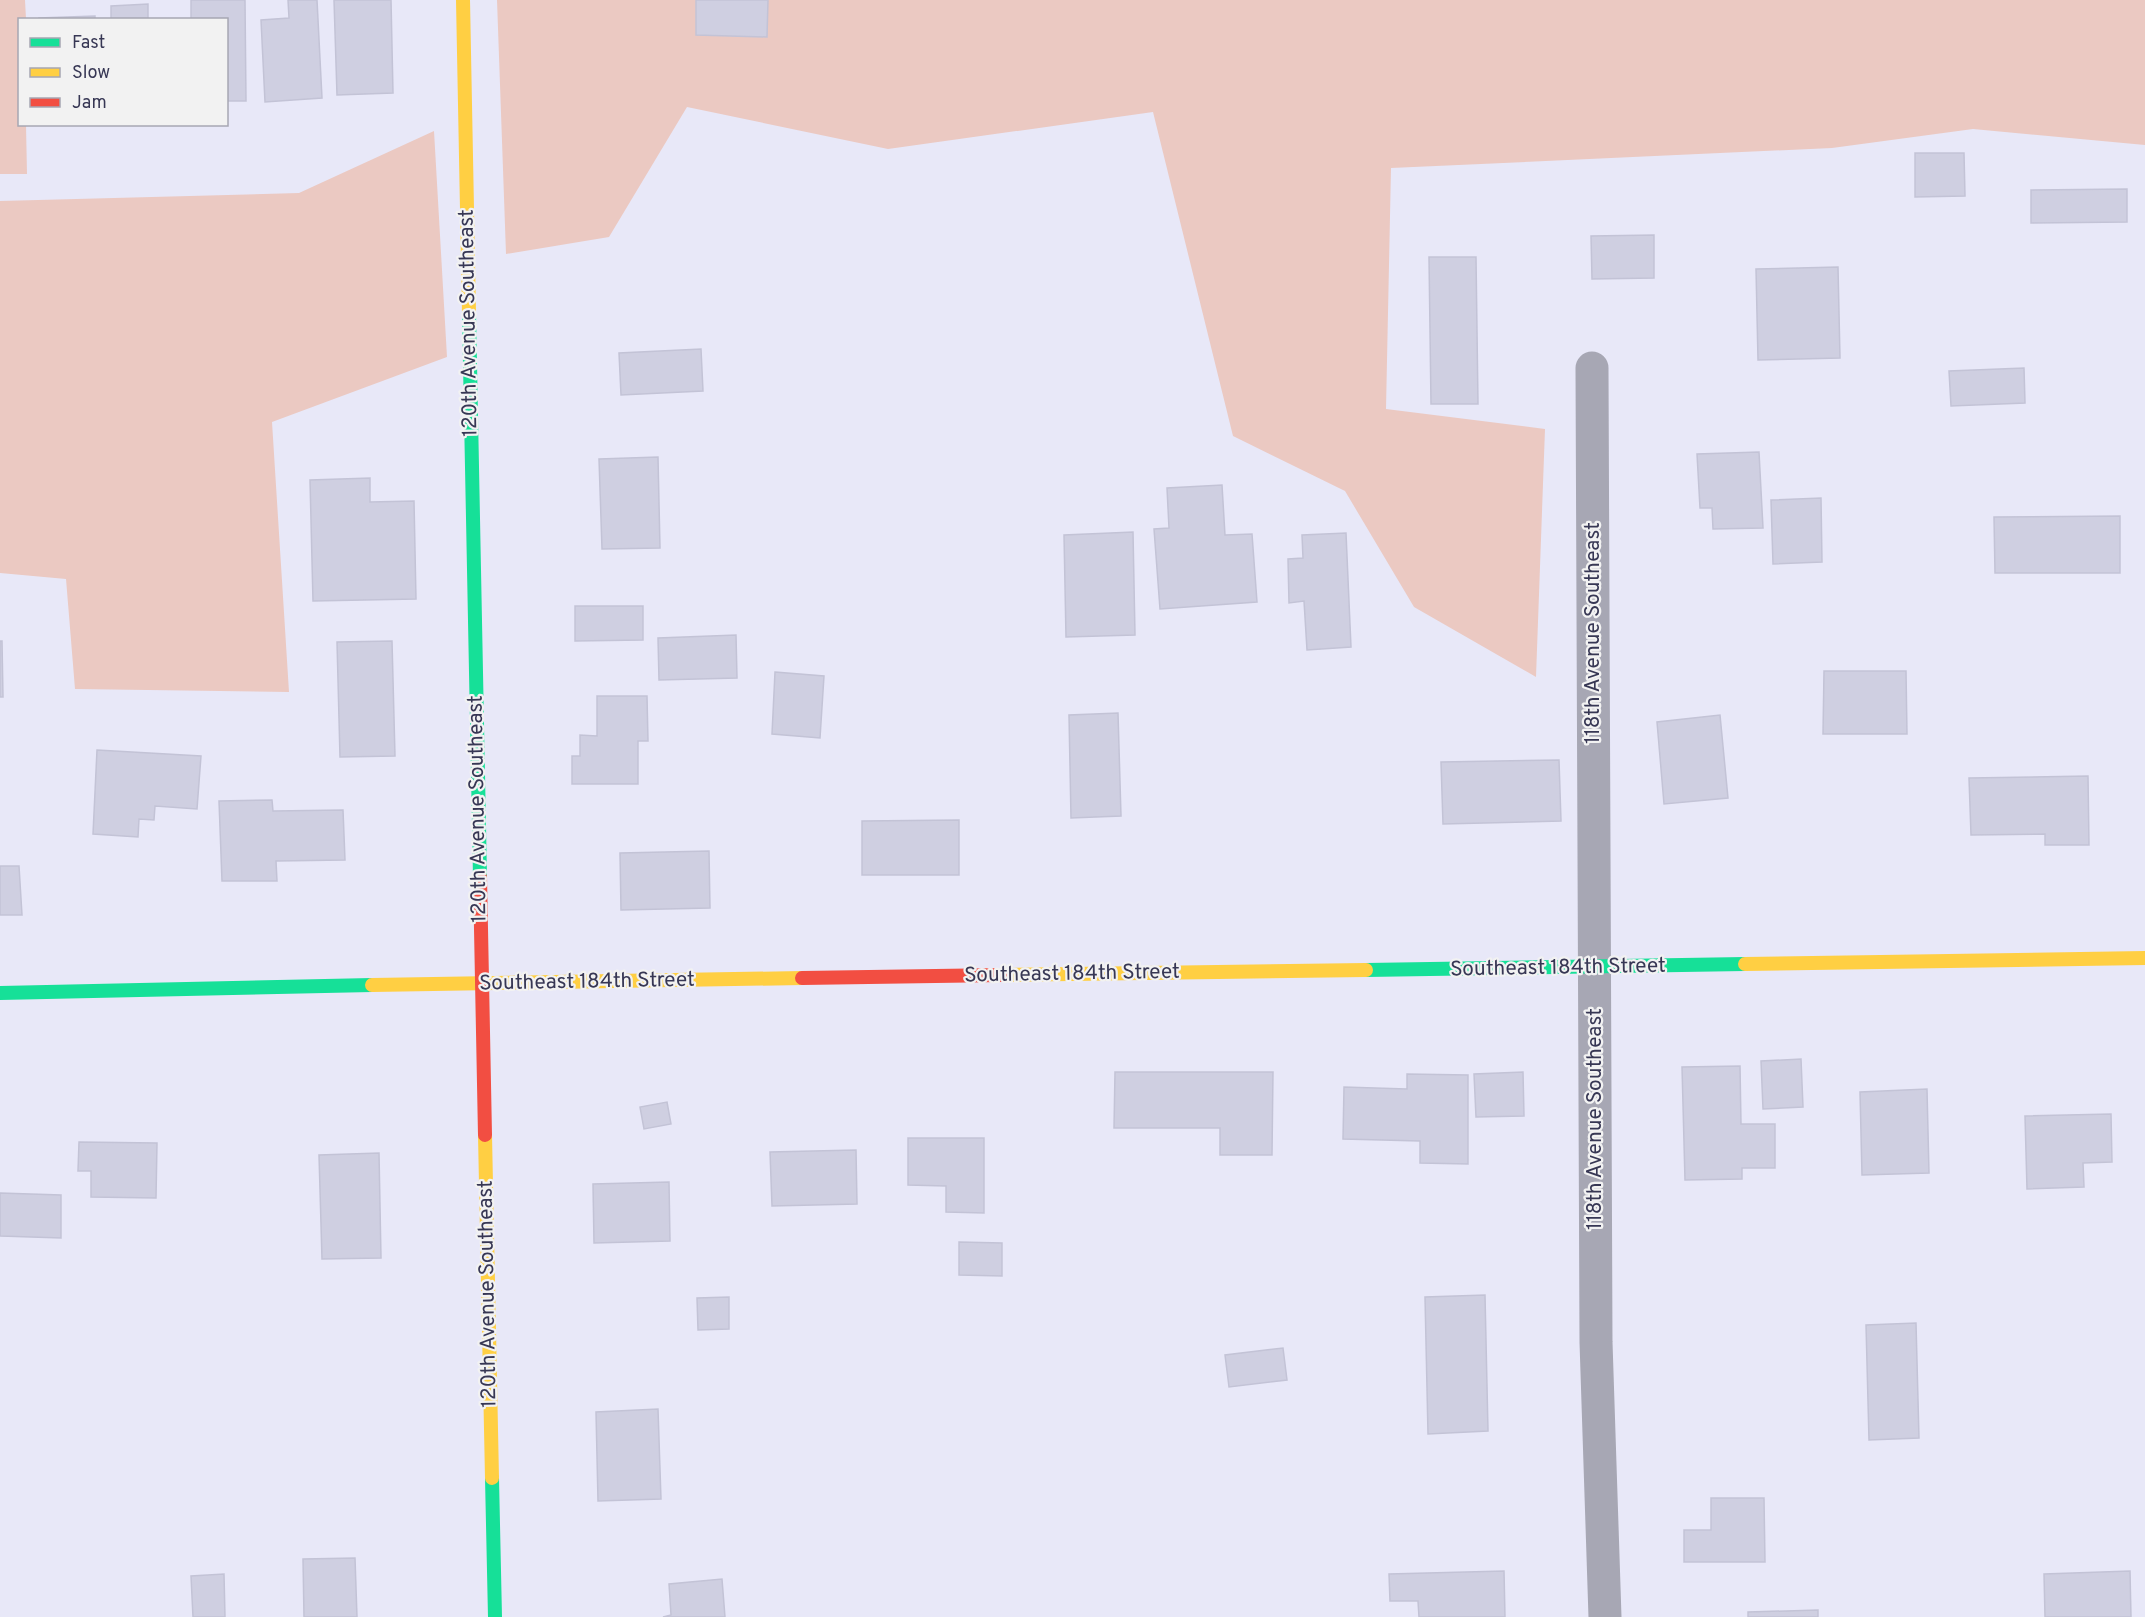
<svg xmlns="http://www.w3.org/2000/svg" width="2145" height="1617" font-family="Overpass,sans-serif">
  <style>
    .green { fill: #ebc9c2 }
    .building { fill: #cfcfe1; stroke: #c3c3d6; stroke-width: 1.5 }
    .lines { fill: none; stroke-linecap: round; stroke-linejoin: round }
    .street { stroke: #a7a7b4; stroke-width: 33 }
    .fast { stroke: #16e098; stroke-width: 14 }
    .slow { stroke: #ffcf43; stroke-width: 14 }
    .jam { stroke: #f24e42; stroke-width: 14 }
    .labels { text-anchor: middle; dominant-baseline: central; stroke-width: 4.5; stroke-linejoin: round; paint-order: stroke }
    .street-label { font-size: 21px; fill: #373754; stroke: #f2f2f2 }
  </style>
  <rect width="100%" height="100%" fill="#e8e8f8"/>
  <!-- green -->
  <path class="green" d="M 0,0 L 25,0 L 26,19 L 20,20 L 20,124 L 26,125 L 27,174 L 0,174 Z
    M 497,0 L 2145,0 L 2145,145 L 1973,129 L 1832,148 L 1391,168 L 1386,409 L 1545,429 L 1536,677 L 1414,607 L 1345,491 L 1233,436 L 1153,112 L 888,149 L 687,107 L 609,237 L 506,254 Z
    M 434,131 L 447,357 L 272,422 L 289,692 L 75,689 L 66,579 L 0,573 L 0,201 L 299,193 Z"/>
  <!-- building -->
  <path class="building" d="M 191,0 L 245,0 L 246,101 L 226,101 L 226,20 L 191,20 Z
    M 288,0 L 317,0 L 322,98 L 265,102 L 261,20 L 289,18 Z
    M 334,0 L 391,0 L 393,93 L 337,95 Z
    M 696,0 L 768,0 L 767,37 L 696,35 Z
    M 148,4 L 148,20 L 111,20 L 111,6 Z
    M 95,16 L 95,20 L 39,20 L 39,18 Z
    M 1915,153 L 1964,153 L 1965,196 L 1915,197 Z
    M 2127,189 L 2127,222 L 2031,223 L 2031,190 Z
    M 1654,235 L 1654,278 L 1592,279 L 1591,236 Z
    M 1429,257 L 1476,257 L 1478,404 L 1431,404 Z
    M 1838,267 L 1840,358 L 1758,360 L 1756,269 Z
    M 701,349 L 703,391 L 621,395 L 619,353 Z
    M 2024,368 L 2025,403 L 1951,406 L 1949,371 Z
    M 1759,452 L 1763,528 L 1713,529 L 1712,508 L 1700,508 L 1697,454 Z
    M 658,457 L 660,548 L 602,549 L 599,459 Z
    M 370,478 L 370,502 L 414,501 L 416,599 L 313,601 L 310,480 Z
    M 1222,485 L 1225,535 L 1252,534 L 1257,602 L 1160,609 L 1154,529 L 1169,528 L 1167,488 Z
    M 1821,498 L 1822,562 L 1773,564 L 1771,500 Z
    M 2120,516 L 2120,573 L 1995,573 L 1994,517 Z
    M 1133,532 L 1135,635 L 1066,637 L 1064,535 Z
    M 1346,533 L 1351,647 L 1307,650 L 1304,601 L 1289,603 L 1288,559 L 1303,558 L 1302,535 Z
    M 575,606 L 643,606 L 643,640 L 575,641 Z
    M 736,635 L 737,678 L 659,680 L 658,638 Z
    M 0,641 L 2,641 L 3,697 L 0,697 Z
    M 392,641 L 395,756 L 340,757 L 337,642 Z
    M 1824,671 L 1906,671 L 1907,734 L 1823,734 Z
    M 775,672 L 824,676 L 820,738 L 772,734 Z
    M 597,696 L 647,696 L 648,741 L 638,741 L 638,784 L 572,784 L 572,756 L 580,756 L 580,735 L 597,736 Z
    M 1118,713 L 1121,816 L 1071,818 L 1069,715 Z
    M 1720,715 L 1728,798 L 1664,804 L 1657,722 Z
    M 97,750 L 201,756 L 197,809 L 155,806 L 154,820 L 139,819 L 138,837 L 93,834 Z
    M 1559,760 L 1561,821 L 1443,824 L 1441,762 Z
    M 2088,776 L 2089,845 L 2045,845 L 2045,834 L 1971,835 L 1969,778 Z
    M 272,800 L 273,811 L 343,810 L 345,860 L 276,861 L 277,881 L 222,881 L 219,801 Z
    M 959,820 L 959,875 L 862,875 L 862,821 Z
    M 709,851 L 710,908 L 621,910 L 620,853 Z
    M 0,866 L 19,866 L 22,915 L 0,915 Z
    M 1801,1059 L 1803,1107 L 1763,1109 L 1761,1061 Z
    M 1740,1066 L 1741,1124 L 1775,1124 L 1775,1168 L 1742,1168 L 1742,1179 L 1685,1180 L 1682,1067 Z
    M 1115,1072 L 1273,1072 L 1272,1155 L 1220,1155 L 1220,1128 L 1114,1128 Z
    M 1523,1072 L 1524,1116 L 1476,1117 L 1474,1074 Z
    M 1407,1074 L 1468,1075 L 1468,1164 L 1420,1163 L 1420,1141 L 1343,1139 L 1344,1087 L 1407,1089 Z
    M 1927,1089 L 1929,1173 L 1862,1175 L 1860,1092 Z
    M 667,1102 L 671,1124 L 644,1129 L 640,1107 Z
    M 2111,1114 L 2112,1162 L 2083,1163 L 2084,1187 L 2027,1189 L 2025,1116 Z
    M 908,1138 L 984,1138 L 984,1213 L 946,1212 L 946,1186 L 908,1185 Z
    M 79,1142 L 157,1143 L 156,1198 L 91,1197 L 91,1171 L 78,1171 Z
    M 856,1150 L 857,1204 L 772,1206 L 770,1152 Z
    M 379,1153 L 381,1258 L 322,1259 L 319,1155 Z
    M 669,1182 L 670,1241 L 594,1243 L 593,1184 Z
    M 0,1193 L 61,1195 L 61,1238 L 0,1236 Z
    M 959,1242 L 1002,1243 L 1002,1276 L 959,1275 Z
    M 1485,1295 L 1488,1431 L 1428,1434 L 1425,1297 Z
    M 729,1297 L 729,1329 L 698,1330 L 697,1298 Z
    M 1916,1323 L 1919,1438 L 1869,1440 L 1866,1325 Z
    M 1283,1348 L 1287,1380 L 1229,1387 L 1225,1355 Z
    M 658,1409 L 661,1499 L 598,1501 L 596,1412 Z
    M 1711,1498 L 1764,1498 L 1765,1562 L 1684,1562 L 1684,1530 L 1711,1530 Z
    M 355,1558 L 357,1617 L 304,1617 L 303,1559 Z
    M 1504,1571 L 1505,1617 L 1419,1617 L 1418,1601 L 1390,1601 L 1389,1574 Z
    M 2130,1571 L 2131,1617 L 2045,1617 L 2044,1574 Z
    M 224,1574 L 225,1617 L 193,1617 L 191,1576 Z
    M 722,1579 L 725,1617 L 663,1617 L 671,1615 L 669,1584 Z
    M 1818,1610 L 1818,1617 L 1748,1617 L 1748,1612 Z"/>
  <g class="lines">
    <!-- street -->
    <path class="street" d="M 1592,368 L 1596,1342 L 1605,1617"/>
    <!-- fast -->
    <path class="fast" d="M 469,313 L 480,877
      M 1366,970 L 1745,964
      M 0,993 L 372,985
      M 492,1478 L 495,1617"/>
    <!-- slow -->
    <path class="slow" d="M 463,0 L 469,313
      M 1745,964 L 2145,958
      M 1002,975 L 1366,970
      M 372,985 L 802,978
      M 485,1135 L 492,1478"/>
    <!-- jam -->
    <path class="jam" d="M 480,877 L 485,1135
      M 802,978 L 1002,975"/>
  </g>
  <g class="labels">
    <!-- street labels -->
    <g class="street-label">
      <text transform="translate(469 323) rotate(-91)">120th Avenue Southeast</text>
      <text transform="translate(1593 633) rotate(-90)">118th Avenue Southeast</text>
      <text transform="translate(478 809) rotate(-91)">120th Avenue Southeast</text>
      <text transform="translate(1558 968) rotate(-1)">Southeast 184th Street</text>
      <text transform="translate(1072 974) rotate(-1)">Southeast 184th Street</text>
      <text transform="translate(587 982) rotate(-1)">Southeast 184th Street</text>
      <text transform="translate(1595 1119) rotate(-90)">118th Avenue Southeast</text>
      <text transform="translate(488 1294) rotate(-91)">120th Avenue Southeast</text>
    </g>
  </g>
  <!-- legend -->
  <rect x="18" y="18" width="210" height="108" fill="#f2f2f2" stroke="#a7a7b3" stroke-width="1.5"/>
  <rect x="30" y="38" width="30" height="9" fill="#16e098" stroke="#a7a7b3" stroke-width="1.5"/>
  <text x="72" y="48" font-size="18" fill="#373754">Fast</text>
  <rect x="30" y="68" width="30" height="9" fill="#ffcf43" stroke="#a7a7b3" stroke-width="1.5"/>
  <text x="72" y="78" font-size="18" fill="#373754">Slow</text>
  <rect x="30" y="98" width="30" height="9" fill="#f24e42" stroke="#a7a7b3" stroke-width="1.5"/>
  <text x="72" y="108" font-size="18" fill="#373754">Jam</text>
</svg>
